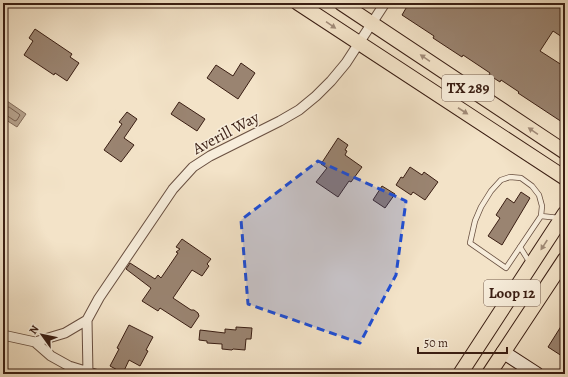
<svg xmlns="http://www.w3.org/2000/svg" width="568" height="377" font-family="Alegreya,serif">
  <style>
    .water { fill: #b4a08a; stroke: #836c5a }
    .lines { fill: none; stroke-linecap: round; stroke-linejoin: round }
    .shore { stroke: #775f4e; stroke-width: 1 }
    .building { fill: #9a8471; stroke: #3a1e13 }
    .lane-casing { stroke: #684f40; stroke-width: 6 }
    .street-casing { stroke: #684f40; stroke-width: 11 }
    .secondary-casing { stroke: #3a1e13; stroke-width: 15 }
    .primary-casing { stroke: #3a1e13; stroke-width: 16 }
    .lane { stroke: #f7eddb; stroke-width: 4.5 }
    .street { stroke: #f7eddb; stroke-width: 9 }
    .secondary { stroke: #f7eddb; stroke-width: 13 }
    .primary { stroke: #f3e3c8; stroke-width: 14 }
    .oneway { fill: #a08a77 }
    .marked { fill: #1d4ed8; fill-opacity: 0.2; stroke: #1d4ed8; stroke-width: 3; stroke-dasharray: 8 5; stroke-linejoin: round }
    .labels { text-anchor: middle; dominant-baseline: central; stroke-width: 3; stroke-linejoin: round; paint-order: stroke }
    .shield { fill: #f7eddb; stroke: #735c4f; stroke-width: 1 }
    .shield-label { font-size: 15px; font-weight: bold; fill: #3a1e13 }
    .street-label { font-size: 16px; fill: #3a1e13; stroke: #f7eddb }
  </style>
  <rect width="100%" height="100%" fill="#f3e3c8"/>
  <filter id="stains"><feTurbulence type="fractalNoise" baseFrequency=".005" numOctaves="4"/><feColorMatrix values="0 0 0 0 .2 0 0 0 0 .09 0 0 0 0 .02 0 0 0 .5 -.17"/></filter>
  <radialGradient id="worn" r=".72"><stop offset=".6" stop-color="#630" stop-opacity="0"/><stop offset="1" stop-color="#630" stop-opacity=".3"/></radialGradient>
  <!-- water -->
  <path class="water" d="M 7,101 L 26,114 L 17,127 L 3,118 L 3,107 Z"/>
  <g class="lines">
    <!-- shore -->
    <path class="shore" d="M 3,108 L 9,107 L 19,114 L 20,115 L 17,120 L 15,121 L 6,115 L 3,115"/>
  </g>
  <!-- building -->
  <path class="building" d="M 409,3 L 554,3 L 565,10 L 565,39 L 553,31 L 540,51 L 565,67 L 565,124 L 518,93 L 519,92 L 501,80 L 500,82 L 489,75 L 490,73 L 463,55 L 462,57 L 433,38 L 434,36 L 402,15 Z
    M 35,29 L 72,54 L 70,57 L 79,63 L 67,81 L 55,73 L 54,75 L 24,55 L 33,41 L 29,38 Z
    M 241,63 L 255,73 L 238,99 L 207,78 L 216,65 L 233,76 Z
    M 179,102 L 205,119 L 197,131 L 171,114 Z
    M 127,112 L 137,119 L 124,138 L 134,145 L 121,162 L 104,150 L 122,124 L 119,122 Z
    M 338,138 L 348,145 L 345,150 L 347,151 L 345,155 L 362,167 L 351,182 L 349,181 L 338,197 L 316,182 L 327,168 L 321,164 Z
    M 410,167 L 422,175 L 424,172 L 438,182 L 425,200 L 413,192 L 411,195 L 396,185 L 401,177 L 403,178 Z
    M 382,186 L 395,194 L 385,208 L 373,200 Z
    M 521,192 L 530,198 L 502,245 L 488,236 L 500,218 L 496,215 L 507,198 L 514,203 Z
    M 182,239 L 211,259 L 207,264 L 209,266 L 202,276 L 192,270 L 173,298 L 191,310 L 194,310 L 198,313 L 199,316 L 191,328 L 160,308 L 158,311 L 142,301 L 151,288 L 126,269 L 130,263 L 155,279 L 158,275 L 161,278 L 178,253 L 176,252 L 180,249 L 176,247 Z
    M 565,320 L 565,358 L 548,347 Z
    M 129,325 L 153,337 L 146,350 L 148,351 L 140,366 L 129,360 L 123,373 L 110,366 L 119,349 L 117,348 Z
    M 236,327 L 252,328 L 251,339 L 246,339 L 245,350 L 233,349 L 232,350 L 222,349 L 222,344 L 207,343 L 207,341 L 199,340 L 200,330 L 225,333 L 225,329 L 236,330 Z"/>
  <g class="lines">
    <!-- lane casing -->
    <g class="lane-casing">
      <path id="lane" d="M 510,177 L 521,178 L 532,186 L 539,195 L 542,206 L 541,216 L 506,268 L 470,243 L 475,221 L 481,207 L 491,191 L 501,180 Z
        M 541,216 L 559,218
        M 520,247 L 530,263"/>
    </g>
    <!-- street casing -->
    <g class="street-casing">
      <path id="street" d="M 3,335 L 35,342 L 65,333 L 87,320
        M 35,342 L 51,356 L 69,366 L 95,374
        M 88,374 L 87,320 L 99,298 L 173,189 L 193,167 L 210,156 L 280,121 L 299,110 L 316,96 L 331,81 L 346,63 L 385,3"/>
    </g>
    <!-- secondary casing -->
    <g class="secondary-casing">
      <path id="secondary" d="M 503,352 L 537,374"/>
    </g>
    <!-- primary casing -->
    <g class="primary-casing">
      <path id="primary" d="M 298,3 L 565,178
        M 341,3 L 565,152
        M 460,374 L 565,213
        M 489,374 L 565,259"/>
    </g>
    <!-- lane -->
    <use href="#lane" class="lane"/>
    <!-- street -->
    <use href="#street" class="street"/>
    <!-- secondary -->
    <use href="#secondary" class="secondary"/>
    <!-- primary -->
    <use href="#primary" class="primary"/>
  </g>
  <!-- one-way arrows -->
  <defs><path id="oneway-solid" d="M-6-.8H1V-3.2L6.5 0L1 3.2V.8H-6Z"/></defs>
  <g class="oneway">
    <use href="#oneway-solid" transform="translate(331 25) rotate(34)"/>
    <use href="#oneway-solid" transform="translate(425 58) rotate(-146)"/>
    <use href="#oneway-solid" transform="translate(463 111) rotate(33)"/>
    <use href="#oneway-solid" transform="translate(533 131) rotate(-146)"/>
    <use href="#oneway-solid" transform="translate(544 245) rotate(123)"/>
  </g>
  <!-- marked area -->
  <path class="marked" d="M 318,161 L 406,201 L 396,275 L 360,343 L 248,304 L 241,220 Z"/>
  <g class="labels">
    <!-- shield labels -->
    <g class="shield">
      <rect x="442" y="75" width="52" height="26" rx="3"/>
      <rect x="484" y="280" width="56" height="26" rx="3"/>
    </g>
    <g class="shield-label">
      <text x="468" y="88">TX 289</text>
      <text x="512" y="293">Loop 12</text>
    </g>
    <!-- street labels -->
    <g class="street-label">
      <text transform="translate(226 133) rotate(-28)">Averill Way</text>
    </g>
  </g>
  <!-- margin -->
  <rect width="568" height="377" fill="none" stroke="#f3e3c8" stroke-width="16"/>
  <rect x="4" y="4" width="560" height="369" fill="none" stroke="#3a1e13" stroke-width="2"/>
  <rect x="8" y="8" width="552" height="361" fill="none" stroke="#3a1e13"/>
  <!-- north arrow -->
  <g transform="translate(42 335) rotate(303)" stroke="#f7eddb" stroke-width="3" paint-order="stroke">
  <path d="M0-3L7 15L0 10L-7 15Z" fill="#3a1e13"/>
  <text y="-6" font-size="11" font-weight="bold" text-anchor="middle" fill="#3a1e13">N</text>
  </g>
  <!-- scale -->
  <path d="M418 347v6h89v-6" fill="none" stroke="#3a1e13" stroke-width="2"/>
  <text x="424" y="347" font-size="12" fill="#3a1e13" stroke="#f7eddb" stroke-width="3" paint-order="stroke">50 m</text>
  <rect width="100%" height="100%" filter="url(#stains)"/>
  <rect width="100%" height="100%" fill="url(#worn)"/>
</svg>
